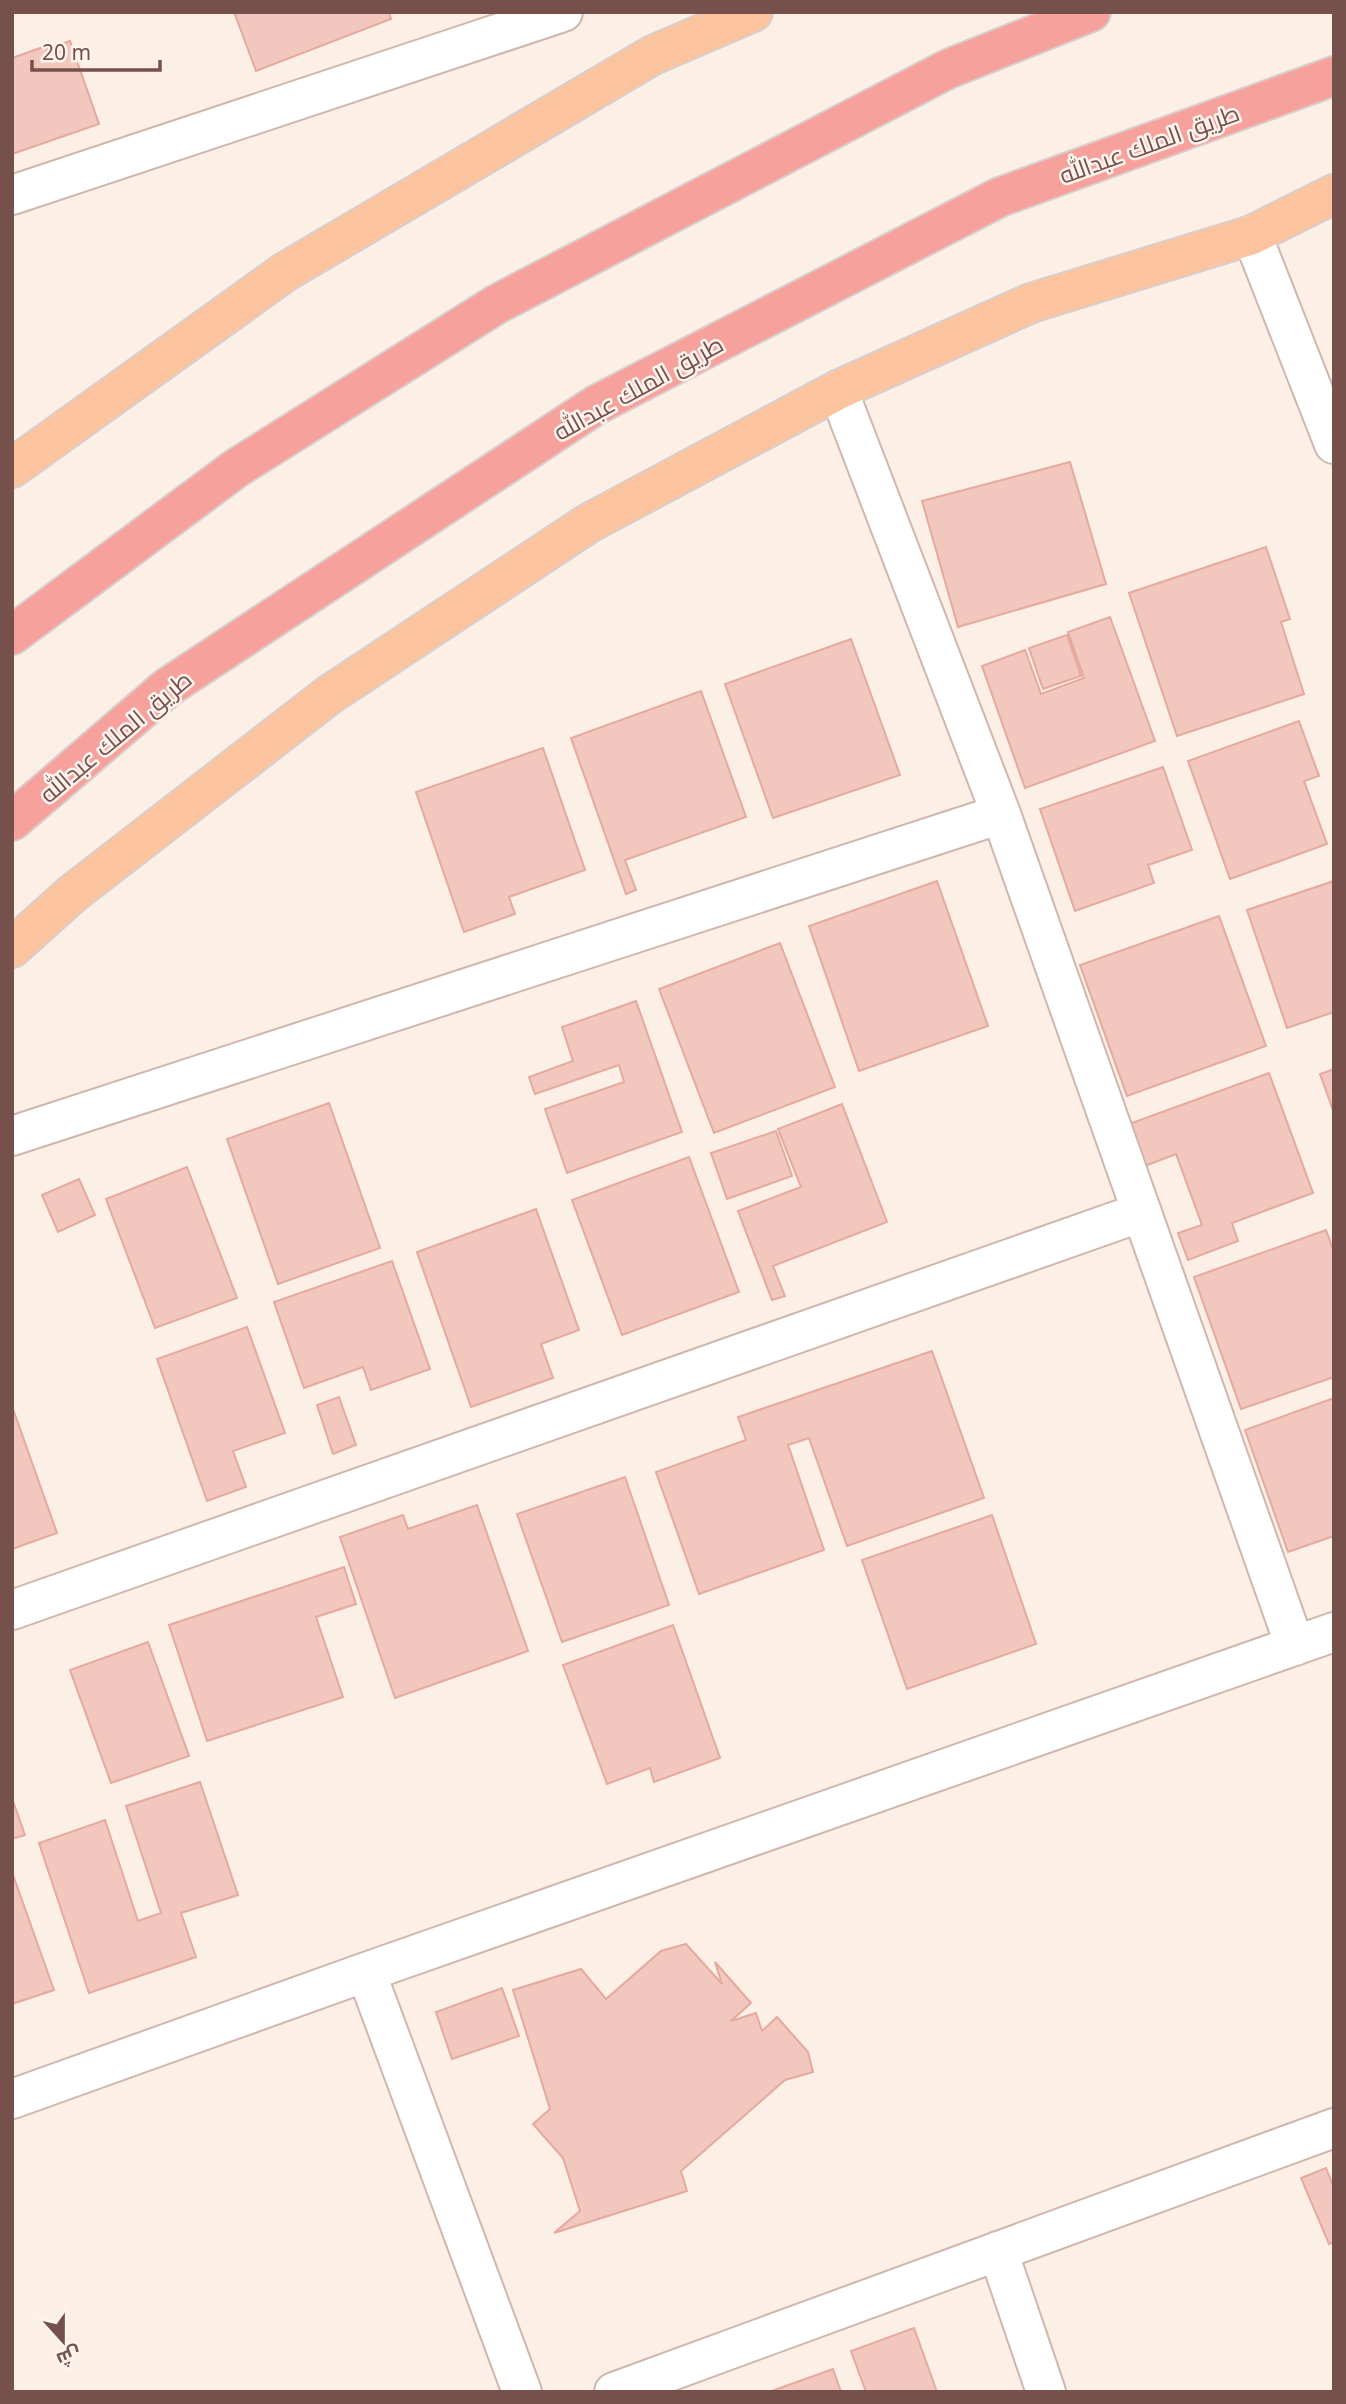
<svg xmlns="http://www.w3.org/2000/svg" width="1346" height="2404" font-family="'Noto Sans',Cairo,sans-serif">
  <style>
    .building { fill: #f2c7be; stroke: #e5a99e; stroke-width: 2 }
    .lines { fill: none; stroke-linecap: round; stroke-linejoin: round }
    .minor-casing { stroke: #d0b7ae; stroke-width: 42 }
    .major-casing { stroke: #d9cecc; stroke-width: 42 }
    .highway-casing { stroke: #d9cecc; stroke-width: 42 }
    .minor { stroke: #fff; stroke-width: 38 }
    .major { stroke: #fbc49f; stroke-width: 38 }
    .highway { stroke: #f7a19d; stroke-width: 38 }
    .labels { text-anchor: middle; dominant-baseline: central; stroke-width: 5; stroke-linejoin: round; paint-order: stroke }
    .street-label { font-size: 24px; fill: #76504a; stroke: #fff4ed }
  </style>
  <rect width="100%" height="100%" fill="#fcefe6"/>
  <!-- building -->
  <path class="building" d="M 234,12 L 389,12 L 391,19 L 256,71 Z
    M 70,41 L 99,124 L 12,154 L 12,58 L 43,47 L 44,50 Z
    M 1070,462 L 1106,584 L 958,627 L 922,501 Z
    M 1266,547 L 1290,619 L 1281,622 L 1304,694 L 1177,736 L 1129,593 Z
    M 1110,617 L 1155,741 L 1025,788 L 982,666 L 1025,650 L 1041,694 L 1084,678 L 1068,632 Z
    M 1067,635 L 1081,676 L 1043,689 L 1029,648 Z
    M 851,639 L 900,775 L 773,818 L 725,684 Z
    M 701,691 L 746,817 L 625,860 L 636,890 L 626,894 L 571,738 Z
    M 1299,721 L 1319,776 L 1304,781 L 1327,844 L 1230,879 L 1188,761 Z
    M 543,748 L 585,870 L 509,897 L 515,914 L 464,932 L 416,792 Z
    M 1163,767 L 1192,850 L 1148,865 L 1154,883 L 1075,911 L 1040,809 Z
    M 937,881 L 988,1026 L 859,1071 L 809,926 Z
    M 1334,881 L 1334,1012 L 1287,1028 L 1247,910 Z
    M 1219,916 L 1266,1046 L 1127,1096 L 1080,965 Z
    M 780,943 L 835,1087 L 714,1133 L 659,989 Z
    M 636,1001 L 682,1132 L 567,1173 L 545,1109 L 624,1082 L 619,1065 L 535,1094 L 529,1077 L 573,1061 L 562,1027 Z
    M 1334,1069 L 1334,1113 L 1320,1074 Z
    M 1269,1073 L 1313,1193 L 1232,1223 L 1238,1241 L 1188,1260 L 1178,1233 L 1202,1225 L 1176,1154 L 1145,1166 L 1129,1124 Z
    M 329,1103 L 380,1248 L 278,1284 L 227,1139 Z
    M 842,1104 L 887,1222 L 773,1266 L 785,1296 L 772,1300 L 738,1211 L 801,1187 L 778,1129 Z
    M 776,1131 L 792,1176 L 727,1199 L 711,1153 Z
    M 689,1157 L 739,1292 L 622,1335 L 572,1200 Z
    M 187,1167 L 237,1298 L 155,1328 L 106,1199 Z
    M 79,1179 L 95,1215 L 58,1232 L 42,1195 Z
    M 536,1209 L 579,1330 L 541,1344 L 553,1378 L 471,1407 L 417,1252 Z
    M 1326,1230 L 1334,1252 L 1334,1377 L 1241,1409 L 1194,1277 Z
    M 392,1261 L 430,1369 L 371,1390 L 363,1367 L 304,1388 L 274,1302 Z
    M 247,1327 L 285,1433 L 233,1451 L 246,1487 L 207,1501 L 157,1359 Z
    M 932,1351 L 984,1498 L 847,1546 L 809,1438 L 788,1445 L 824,1550 L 699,1594 L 656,1472 L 746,1440 L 738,1417 Z
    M 339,1397 L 356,1445 L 333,1454 L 317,1405 Z
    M 1334,1398 L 1334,1536 L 1288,1552 L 1245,1430 Z
    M 12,1406 L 57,1533 L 12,1549 Z
    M 625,1477 L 669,1605 L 562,1642 L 517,1514 Z
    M 477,1505 L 528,1651 L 395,1698 L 340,1537 L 403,1515 L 408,1529 Z
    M 992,1515 L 1036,1644 L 907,1689 L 862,1560 Z
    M 344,1567 L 356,1604 L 316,1617 L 343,1697 L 207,1741 L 169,1625 Z
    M 673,1625 L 720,1758 L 654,1782 L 650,1768 L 607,1784 L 563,1665 Z
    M 148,1642 L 189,1756 L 111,1783 L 70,1670 Z
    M 200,1782 L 238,1895 L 181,1913 L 196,1957 L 89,1993 L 39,1843 L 105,1820 L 138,1921 L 161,1913 L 126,1806 Z
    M 12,1798 L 25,1835 L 12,1839 Z
    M 12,1872 L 54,1990 L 12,2004 Z
    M 686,1944 L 722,1984 L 715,1962 L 751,2003 L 731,2021 L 756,2013 L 762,2031 L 777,2017 L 808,2052 L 813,2072 L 785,2080 L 681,2171 L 687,2191 L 554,2233 L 580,2211 L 563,2158 L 533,2124 L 550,2109 L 513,1990 L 581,1969 L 606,1999 L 661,1951 Z
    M 502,1988 L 519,2036 L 452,2059 L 436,2012 Z
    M 1326,2168 L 1334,2188 L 1334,2242 L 1329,2244 L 1301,2178 Z
    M 914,2328 L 937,2392 L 866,2392 L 851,2351 Z
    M 833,2369 L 841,2392 L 769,2392 Z"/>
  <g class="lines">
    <!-- minor casing -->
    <g class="minor-casing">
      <path id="minor" d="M 12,195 L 563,12
        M 1252,235 L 1334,444
        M 838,390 L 1001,814 L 1295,1646
        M 12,1136 L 1001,814
        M 12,1610 L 1142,1212
        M 366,1972 L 522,2392
        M 12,2099 L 366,1972 L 1334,1632
        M 998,2251 L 1046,2392
        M 614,2392 L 1334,2128"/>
    </g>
    <!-- major casing -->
    <g class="major-casing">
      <path id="major" d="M 12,468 L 285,272 L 653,55 L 753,12
        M 12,948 L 72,894 L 329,695 L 589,523 L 838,390 L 1031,303 L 1252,235 L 1334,194"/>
    </g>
    <!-- highway casing -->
    <g class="highway-casing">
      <path id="highway" d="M 12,635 L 235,469 L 497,304 L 948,69 L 1091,12
        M 12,821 L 168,687 L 596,405 L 1000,197 L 1334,76"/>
    </g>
    <!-- minor -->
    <use href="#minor" class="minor"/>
    <!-- major -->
    <use href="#major" class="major"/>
    <!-- highway -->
    <use href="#highway" class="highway"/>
  </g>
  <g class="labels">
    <!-- street labels -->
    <g class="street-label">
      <text transform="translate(1149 143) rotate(-20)">طريق الملك عبدالله</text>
      <text transform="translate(638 387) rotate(-29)">طريق الملك عبدالله</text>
      <text transform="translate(115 736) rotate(-40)">طريق الملك عبدالله</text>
    </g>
  </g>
  <!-- border -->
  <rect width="1346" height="2404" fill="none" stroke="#76504a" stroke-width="28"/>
  <!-- north arrow -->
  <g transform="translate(63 2341) rotate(159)" stroke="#fff4ed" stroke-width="5" paint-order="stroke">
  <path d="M0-5L12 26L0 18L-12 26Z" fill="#76504a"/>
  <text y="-10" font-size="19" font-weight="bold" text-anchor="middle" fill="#76504a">ش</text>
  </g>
  <!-- scale -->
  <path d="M32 60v10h128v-10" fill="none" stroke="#76504a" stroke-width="3.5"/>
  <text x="42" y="60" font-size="21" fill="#76504a" stroke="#fff4ed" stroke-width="5" paint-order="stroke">20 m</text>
</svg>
